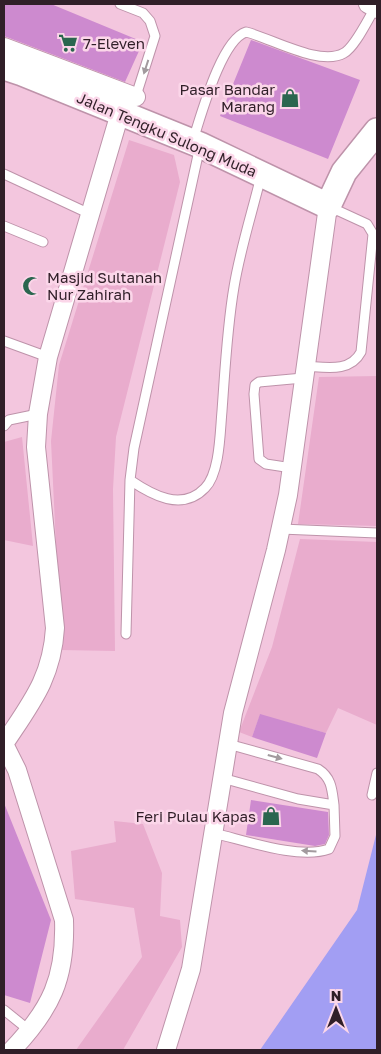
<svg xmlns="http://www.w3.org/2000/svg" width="381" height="1054" font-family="'Golos Text',sans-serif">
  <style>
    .green { fill: #e9accd }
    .water { fill: #a29ef3 }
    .building { fill: #cd8acf }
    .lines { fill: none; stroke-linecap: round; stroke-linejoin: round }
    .lane-casing { stroke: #be93aa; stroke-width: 11 }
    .street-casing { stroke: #be93aa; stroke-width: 20 }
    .secondary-casing { stroke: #be93aa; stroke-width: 28 }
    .lane { stroke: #fff; stroke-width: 9 }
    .street { stroke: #fff; stroke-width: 18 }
    .secondary { stroke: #fff; stroke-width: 25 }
    .oneway { fill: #a29a9e }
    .labels { text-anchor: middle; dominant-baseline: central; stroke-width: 5; stroke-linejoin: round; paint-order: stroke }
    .poi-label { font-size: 15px; fill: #301f28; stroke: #fbd6e9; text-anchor: start }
    .street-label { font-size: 15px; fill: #301f28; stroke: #fbd6e9 }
  </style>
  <rect width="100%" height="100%" fill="#f3c6de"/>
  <!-- green -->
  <path class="green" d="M 129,140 L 174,155 L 180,182 L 116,437 L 113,489 L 115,651 L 61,650 L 51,441 L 59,365 Z
    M 377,376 L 377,526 L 298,524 L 319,377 Z
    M 22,437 L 33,546 L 4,540 L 4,442 Z
    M 300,539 L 377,542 L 377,725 L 338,708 L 326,733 L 260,715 L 252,737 L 239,732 L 272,647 Z
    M 114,821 L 143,824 L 162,873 L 160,916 L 180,920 L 182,947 L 123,1050 L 76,1050 L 142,957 L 134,908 L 75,899 L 71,851 L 116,842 Z"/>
  <!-- water -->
  <path class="water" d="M 377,831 L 377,1050 L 260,1050 L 357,910 Z"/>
  <!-- building -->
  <path class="building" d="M 4,4 L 51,4 L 143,42 L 125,82 L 4,36 Z
    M 251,40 L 360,80 L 328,159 L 220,116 Z
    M 260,714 L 326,733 L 317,758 L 252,737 Z
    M 251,800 L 328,812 L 329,835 L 325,844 L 315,846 L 246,835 Z
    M 4,803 L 51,920 L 30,1003 L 4,995 Z"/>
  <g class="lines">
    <!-- lane casing -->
    <g class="lane-casing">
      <path id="lane" d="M 120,4 L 143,13 L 150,21 L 155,36 L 135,99
        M 193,140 C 201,116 221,40 246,32 C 271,38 320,67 344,53 C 355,47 368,19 375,8
        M 4,174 L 90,214
        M 4,226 L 43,242
        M 4,341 L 48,357
        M 305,366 C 325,367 350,373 361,352 L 373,234 L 367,224 L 330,207
        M 4,426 L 9,420 L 38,414
        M 292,468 L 266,464 L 259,459 L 254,394 L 255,385 L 259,382 L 303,378
        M 130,480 C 152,495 182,512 205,488 C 220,473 220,432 222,411 C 225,370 227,328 234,287 C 240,250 252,213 261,176
        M 281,529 L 377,533
        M 126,634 L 130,480 L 134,448 L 200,146
        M 222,778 L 298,799 L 334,805 C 332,790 332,778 318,769 L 228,744
        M 372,795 L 377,773
        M 213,833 C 244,840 299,860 329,849 L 335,836 L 334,805
        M 4,1010 L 30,1031"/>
    </g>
    <!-- street casing -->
    <g class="street-casing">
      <path id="street" d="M 368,4 L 377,9
        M 4,47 L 136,97
        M 4,744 C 31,703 52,678 55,628 L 36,447 L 38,414 L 48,357 L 120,113
        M 4,744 L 17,770 L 64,920 C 66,978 51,1009 12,1050
        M 166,1050 L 191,969 L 233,713 L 276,550 L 288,495 L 328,206"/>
    </g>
    <!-- secondary casing -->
    <g class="secondary-casing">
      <path id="secondary" d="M 4,67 L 22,73 L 200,145 L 328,206 L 344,172 L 377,131"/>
    </g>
    <!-- lane -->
    <use href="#lane" class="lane"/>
    <!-- street -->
    <use href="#street" class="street"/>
    <!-- secondary -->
    <use href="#secondary" class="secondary"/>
  </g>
  <!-- one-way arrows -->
  <defs><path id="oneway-solid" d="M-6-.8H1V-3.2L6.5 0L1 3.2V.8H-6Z" transform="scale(1.25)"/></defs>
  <g class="oneway">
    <use href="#oneway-solid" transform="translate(146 67) rotate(108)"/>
    <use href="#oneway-solid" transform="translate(275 757) rotate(15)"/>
    <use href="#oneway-solid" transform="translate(309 851) rotate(-177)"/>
  </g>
  <!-- icons -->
  <defs>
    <g id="supermarket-bare" transform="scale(1.5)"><path d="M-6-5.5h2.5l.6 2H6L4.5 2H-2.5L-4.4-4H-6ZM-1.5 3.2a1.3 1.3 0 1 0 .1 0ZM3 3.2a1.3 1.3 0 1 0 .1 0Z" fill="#2b664f" stroke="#fbd6e9" stroke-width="2.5" paint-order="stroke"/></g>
    <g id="shop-bare" transform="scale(1.5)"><path d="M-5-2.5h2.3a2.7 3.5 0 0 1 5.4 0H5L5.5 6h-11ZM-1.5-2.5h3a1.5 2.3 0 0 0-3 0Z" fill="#2b664f" stroke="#fbd6e9" stroke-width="2.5" paint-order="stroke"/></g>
    <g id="mosque-bare" transform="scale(1.5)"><path d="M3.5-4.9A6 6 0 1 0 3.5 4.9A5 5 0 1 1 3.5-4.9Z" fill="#2b664f" stroke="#fbd6e9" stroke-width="2.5" paint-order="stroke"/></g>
  </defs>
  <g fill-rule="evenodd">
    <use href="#supermarket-bare" x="68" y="43"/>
    <use href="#shop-bare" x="290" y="98"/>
    <use href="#mosque-bare" x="32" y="286"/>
    <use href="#shop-bare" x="271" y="816"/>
  </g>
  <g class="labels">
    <!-- poi labels -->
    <g class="poi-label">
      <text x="83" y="43">7-Eleven</text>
      <text x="275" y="89" text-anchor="end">Pasar Bandar<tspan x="275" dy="17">Marang</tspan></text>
      <text x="47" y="277">Masjid Sultanah<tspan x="47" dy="17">Nur Zahirah</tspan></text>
      <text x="256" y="816" text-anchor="end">Feri Pulau Kapas</text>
    </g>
    <!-- street labels -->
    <g class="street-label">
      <text transform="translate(167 134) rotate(23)">Jalan Tengku Sulong Muda</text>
    </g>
  </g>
  <!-- border -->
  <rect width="381" height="1054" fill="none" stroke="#301f28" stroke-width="10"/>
  <!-- north arrow -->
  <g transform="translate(336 1009)" stroke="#fbd6e9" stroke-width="4" paint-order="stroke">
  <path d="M0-4L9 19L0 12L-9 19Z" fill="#301f28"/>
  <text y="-8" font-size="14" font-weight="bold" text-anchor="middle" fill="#301f28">N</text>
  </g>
</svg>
